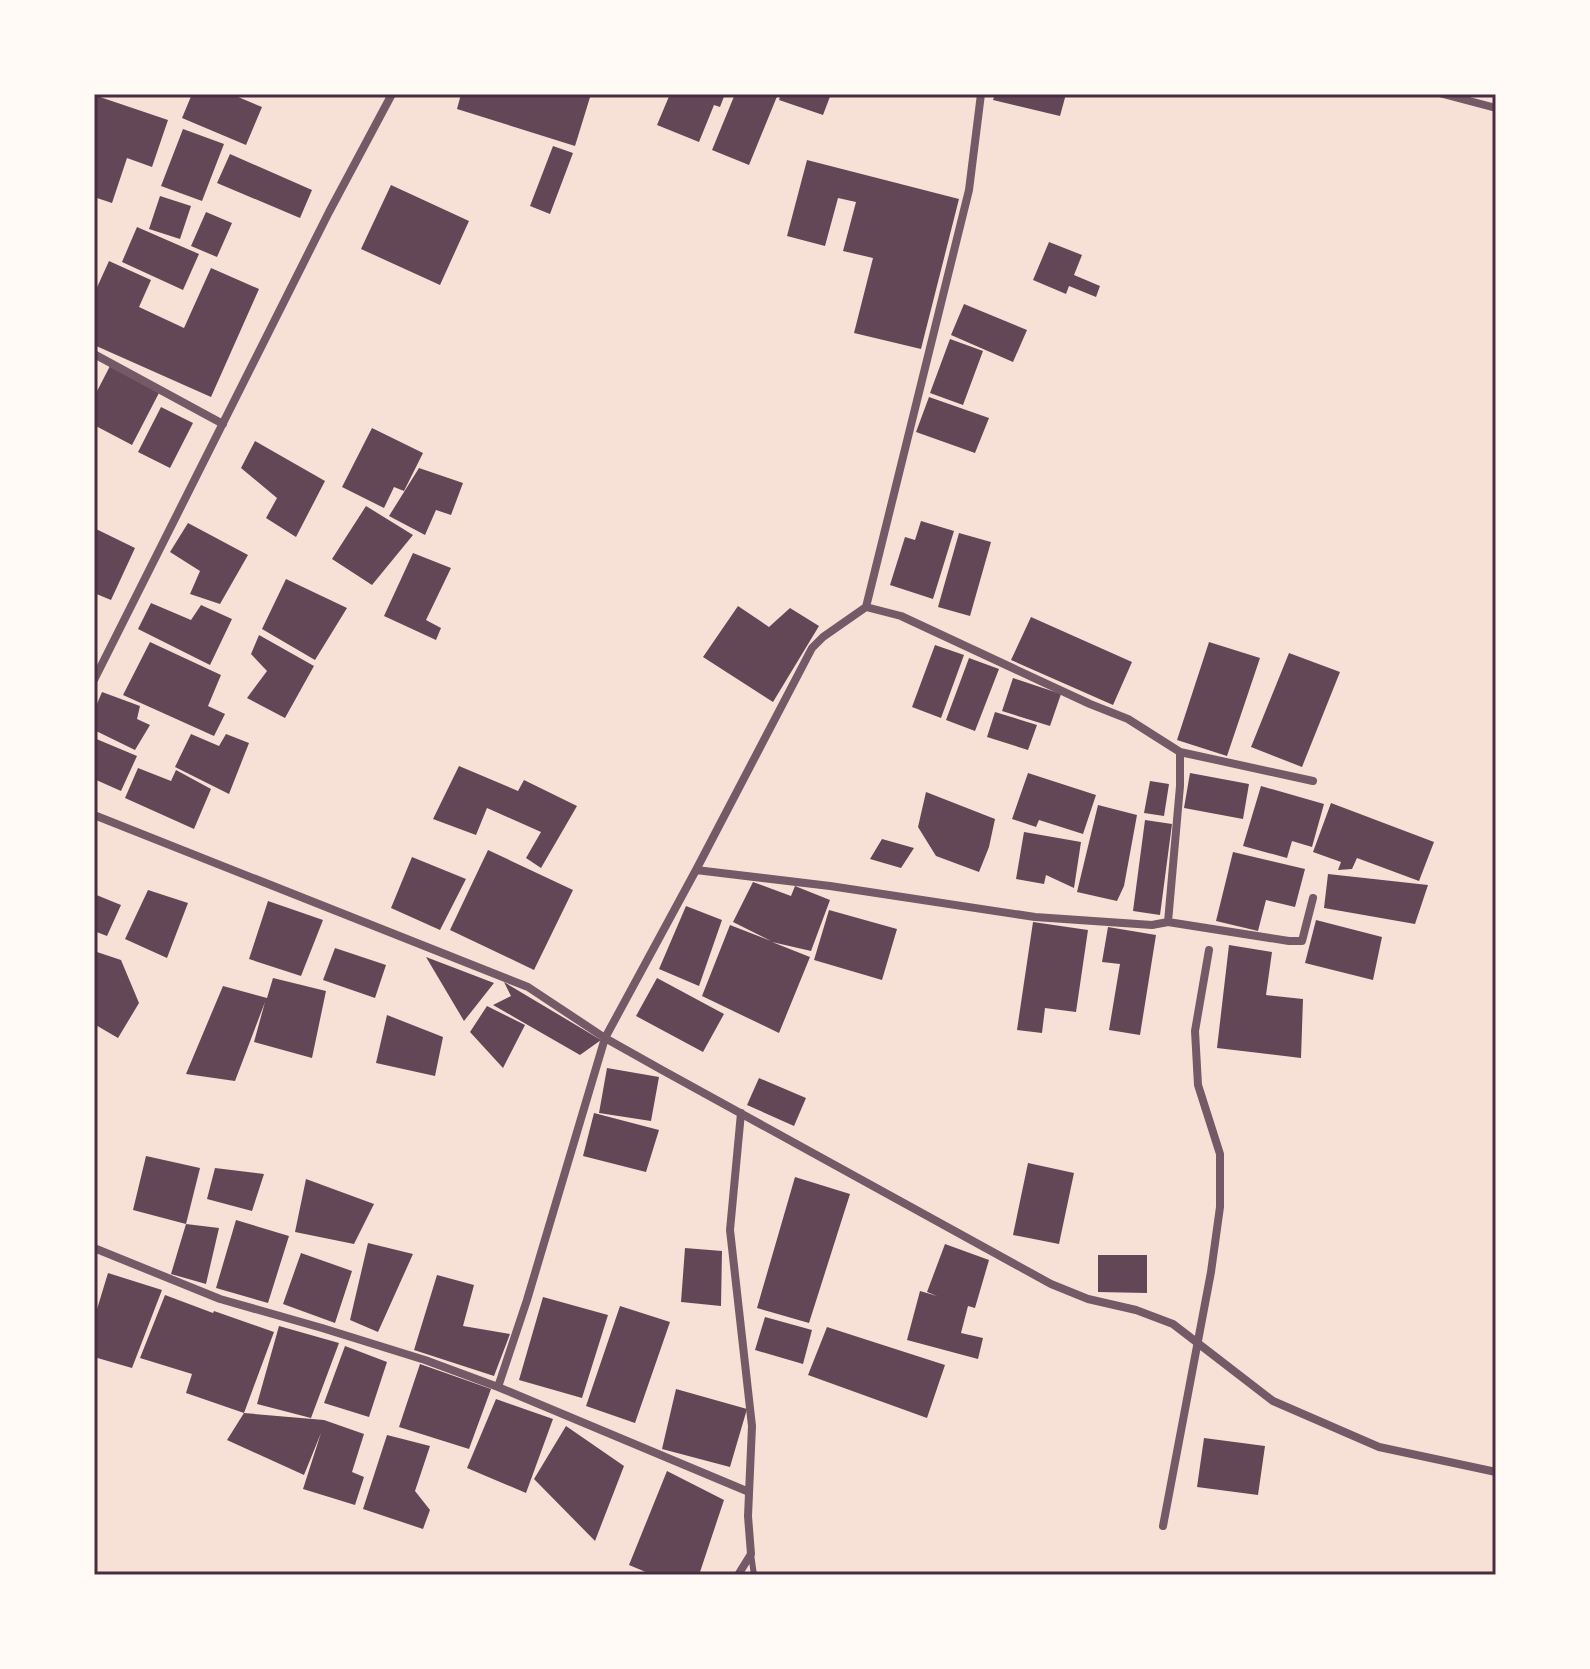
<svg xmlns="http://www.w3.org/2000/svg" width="1590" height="1669" font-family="Mulish,sans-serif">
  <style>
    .building { fill: #644757 }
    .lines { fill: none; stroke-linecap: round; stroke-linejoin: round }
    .service { stroke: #755966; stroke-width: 6 }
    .minor { stroke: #755966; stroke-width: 8 }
    .neatline { fill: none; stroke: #4a2c40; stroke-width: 3 }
  </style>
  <rect width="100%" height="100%" fill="#f7e1d7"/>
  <!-- building -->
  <path class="building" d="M 192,94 L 231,94 L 262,107 L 246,145 L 182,118 Z
    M 461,94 L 591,94 L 575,146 L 457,109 Z
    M 670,94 L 725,94 L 720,107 L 714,105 L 699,142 L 657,125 Z
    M 735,94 L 778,94 L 749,165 L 712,150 Z
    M 781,94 L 831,94 L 823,115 L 779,100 Z
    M 995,94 L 1066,94 L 1060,116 L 993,100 Z
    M 94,95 L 168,120 L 152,167 L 127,158 L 112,203 L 94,197 Z
    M 183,129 L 224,144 L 202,201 L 161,186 Z
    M 553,146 L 573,153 L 550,214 L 530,206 Z
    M 230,154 L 312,190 L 300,218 L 217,183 Z
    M 807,160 L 959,199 L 921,349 L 854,333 L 873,258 L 843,251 L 856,202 L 838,198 L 825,246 L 787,236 Z
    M 391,185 L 469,221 L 440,285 L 361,249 Z
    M 160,196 L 191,206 L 180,239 L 149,229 Z
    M 206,212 L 232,223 L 217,257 L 191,246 Z
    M 137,227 L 199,254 L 183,290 L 122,262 Z
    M 1049,242 L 1082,255 L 1074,275 L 1100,286 L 1096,297 L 1069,286 L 1066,294 L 1033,280 Z
    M 109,261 L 151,280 L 139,307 L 184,328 L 211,268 L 259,289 L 211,397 L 94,345 L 94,294 Z
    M 964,304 L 1027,330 L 1013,362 L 951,335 Z
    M 950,339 L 983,351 L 963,405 L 930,393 Z
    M 110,366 L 160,391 L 132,445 L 94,425 L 94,397 Z
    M 929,397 L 989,418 L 975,453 L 916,432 Z
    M 161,407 L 193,423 L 170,468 L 138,452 Z
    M 372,428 L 423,453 L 404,491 L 394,487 L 384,508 L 342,487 Z
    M 255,441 L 325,481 L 296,537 L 266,518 L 277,498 L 241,468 Z
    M 419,468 L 463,483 L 451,515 L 436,510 L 425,535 L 389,516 Z
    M 366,506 L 413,535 L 372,585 L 332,559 Z
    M 921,521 L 954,531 L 933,599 L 890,585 L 905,537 L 915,540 Z
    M 188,523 L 248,555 L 220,604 L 190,594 L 200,571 L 170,552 Z
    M 94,528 L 135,548 L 111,600 L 94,593 Z
    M 959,533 L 991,542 L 970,616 L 938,607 Z
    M 413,553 L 451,568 L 426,620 L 441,628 L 436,640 L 384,616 Z
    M 286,579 L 347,608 L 315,660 L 262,629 Z
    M 151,603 L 191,620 L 201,605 L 232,619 L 210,665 L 138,629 Z
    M 738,606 L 769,627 L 790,608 L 819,626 L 773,702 L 703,657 Z
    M 1031,617 L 1132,662 L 1113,705 L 1011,660 Z
    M 259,635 L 314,666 L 285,718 L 247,698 L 267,671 L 251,654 Z
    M 150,642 L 221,675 L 208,706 L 225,714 L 214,736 L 123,695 Z
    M 1209,642 L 1260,658 L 1227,756 L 1177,740 Z
    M 935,645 L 964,655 L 941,718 L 912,707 Z
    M 1289,653 L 1340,672 L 1302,767 L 1251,747 Z
    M 969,658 L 999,669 L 975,731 L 946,720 Z
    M 1013,678 L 1061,694 L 1050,726 L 1002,711 Z
    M 102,692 L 140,706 L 137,719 L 150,725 L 135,750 L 94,730 L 94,711 Z
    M 995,712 L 1037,725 L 1028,750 L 987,737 Z
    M 191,734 L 219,746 L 226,734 L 249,743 L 229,794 L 175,767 Z
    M 94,738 L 137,756 L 121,791 L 94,779 Z
    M 459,766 L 518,791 L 524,780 L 577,806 L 541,868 L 526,858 L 541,832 L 487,808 L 476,835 L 433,819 Z
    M 138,768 L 171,781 L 176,770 L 211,789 L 194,829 L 125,798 Z
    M 1028,773 L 1096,795 L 1083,834 L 1039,820 L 1036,827 L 1012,819 Z
    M 1190,773 L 1249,784 L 1243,819 L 1184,808 Z
    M 1150,781 L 1169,784 L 1164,816 L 1144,813 Z
    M 1261,786 L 1324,804 L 1312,847 L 1292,841 L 1287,858 L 1243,846 Z
    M 926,792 L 995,819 L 989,847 L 979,872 L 936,856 L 918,827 Z
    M 1331,803 L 1434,842 L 1419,881 L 1357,858 L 1352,869 L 1338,870 L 1341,862 L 1313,852 Z
    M 1098,805 L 1137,815 L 1124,886 L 1117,901 L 1077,892 Z
    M 1145,820 L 1172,824 L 1160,915 L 1133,911 Z
    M 1024,832 L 1081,842 L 1074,888 L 1046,875 L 1044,884 L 1016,879 Z
    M 882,839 L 914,848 L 901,868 L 870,859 Z
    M 488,850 L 573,890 L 534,970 L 450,930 Z
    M 1233,852 L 1305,869 L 1295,907 L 1266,900 L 1258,931 L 1216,921 Z
    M 412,857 L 466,879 L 440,930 L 391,908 Z
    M 1328,874 L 1428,885 L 1415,924 L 1324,908 Z
    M 753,882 L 791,896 L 795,886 L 830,900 L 811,951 L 772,942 L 810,957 L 779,1033 L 702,996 L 730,925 L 771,941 L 733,922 Z
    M 148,890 L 188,903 L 167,958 L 125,939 Z
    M 94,894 L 121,905 L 107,936 L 94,931 Z
    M 268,901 L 323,920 L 301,976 L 249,959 Z
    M 686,906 L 722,920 L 699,986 L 659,969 Z
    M 829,910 L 897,929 L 882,980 L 814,960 Z
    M 1316,920 L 1382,937 L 1373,980 L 1305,963 Z
    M 1033,922 L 1088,930 L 1076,1012 L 1045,1008 L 1042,1033 L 1017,1030 Z
    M 1108,927 L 1156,935 L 1140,1035 L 1109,1030 L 1120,964 L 1102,962 Z
    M 1229,945 L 1272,952 L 1266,995 L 1303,999 L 1301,1058 L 1217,1048 Z
    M 335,948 L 386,965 L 375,998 L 323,980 Z
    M 94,951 L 121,960 L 139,1003 L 118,1038 L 94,1024 Z
    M 426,957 L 494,983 L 464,1021 Z
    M 273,978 L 326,991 L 312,1058 L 254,1042 L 265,1002 L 235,1081 L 186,1074 L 223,986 L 267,998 Z
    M 657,978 L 724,1014 L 703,1052 L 636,1016 Z
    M 504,982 L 601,1040 L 580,1055 L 493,1005 L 511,996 Z
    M 487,1006 L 525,1025 L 503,1068 L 470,1032 Z
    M 387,1015 L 443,1037 L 435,1076 L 376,1063 Z
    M 607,1068 L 659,1077 L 651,1121 L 599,1113 Z
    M 759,1078 L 806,1098 L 794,1126 L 747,1105 Z
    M 594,1113 L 659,1130 L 646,1172 L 583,1156 Z
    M 146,1156 L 200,1168 L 186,1224 L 219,1228 L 206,1284 L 171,1274 L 186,1224 L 133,1210 Z
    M 1028,1163 L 1074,1173 L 1059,1244 L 1013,1235 Z
    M 215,1168 L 264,1174 L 252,1211 L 207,1199 Z
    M 795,1177 L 850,1194 L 809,1323 L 757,1308 Z
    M 306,1179 L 374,1204 L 354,1244 L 295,1232 Z
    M 236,1220 L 289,1236 L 268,1303 L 216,1288 Z
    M 368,1243 L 413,1254 L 378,1332 L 350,1320 Z
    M 945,1244 L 989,1260 L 975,1308 L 968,1306 L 961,1333 L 983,1338 L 978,1359 L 907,1340 L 920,1291 L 937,1296 L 927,1292 Z
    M 685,1248 L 722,1251 L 721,1306 L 681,1302 Z
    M 301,1253 L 352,1271 L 335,1323 L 283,1304 Z
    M 1098,1255 L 1147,1255 L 1147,1293 L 1098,1292 Z
    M 108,1273 L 162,1290 L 132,1368 L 94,1357 L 94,1319 Z
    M 437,1275 L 474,1285 L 463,1326 L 510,1334 L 494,1376 L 414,1350 Z
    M 165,1295 L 213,1313 L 214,1311 L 274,1332 L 244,1413 L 324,1420 L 364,1434 L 352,1472 L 364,1477 L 355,1505 L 303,1489 L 321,1433 L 304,1475 L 227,1440 L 244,1413 L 186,1393 L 192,1374 L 140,1358 Z
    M 543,1297 L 608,1315 L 582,1398 L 519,1380 Z
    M 620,1306 L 670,1322 L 635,1423 L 586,1406 Z
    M 765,1317 L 812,1330 L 803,1364 L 755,1350 Z
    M 279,1326 L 339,1343 L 311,1418 L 257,1404 Z
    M 827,1327 L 945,1365 L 927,1418 L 808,1375 Z
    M 345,1346 L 387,1362 L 369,1417 L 324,1403 Z
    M 420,1364 L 491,1389 L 469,1449 L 399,1427 Z
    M 676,1389 L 747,1409 L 730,1467 L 662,1449 Z
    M 496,1399 L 553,1419 L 526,1493 L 467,1468 Z
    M 566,1426 L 624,1466 L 595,1541 L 534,1479 Z
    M 387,1435 L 430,1446 L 415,1491 L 430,1510 L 423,1529 L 363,1509 Z
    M 1204,1438 L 1265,1446 L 1258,1495 L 1197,1487 Z
    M 667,1471 L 724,1500 L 699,1575 L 653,1575 L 629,1565 Z"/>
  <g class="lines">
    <!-- service -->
    <path class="service" d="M 751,1554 L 754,1575"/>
    <!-- minor -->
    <path class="minor" d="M 1443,94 L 1496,108
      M 94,354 L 223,424
      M 866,607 L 969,190 L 981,94
      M 94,680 L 329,212 L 392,94
      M 94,815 L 528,987 L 605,1038 L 662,1070 L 1051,1284 L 1088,1299 L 1136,1310 L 1173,1324 L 1273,1401 L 1379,1447 L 1496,1472
      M 696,870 L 830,886 L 1035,917 L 1152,925 L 1168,922 L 1289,941 L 1302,941 L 1313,898
      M 1168,922 L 1180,786 L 1180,752
      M 94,1248 L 220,1299 L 322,1328 L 425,1360 L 498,1387 L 527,1300 L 605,1038 L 696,870 L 812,648 L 823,637 L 866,607 L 901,616 L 1090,704 L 1128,719 L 1180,752 L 1313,781
      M 498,1387 L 749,1492
      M 1163,1526 L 1211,1272 L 1220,1207 L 1220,1154 L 1198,1085 L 1195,1031 L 1209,950
      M 738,1575 L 751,1554 L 748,1516 L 752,1426 L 730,1230 L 741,1113"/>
  </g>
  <!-- border -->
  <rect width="1590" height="1669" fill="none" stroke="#fffaf5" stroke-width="192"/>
  <rect x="96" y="96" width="1398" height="1477" class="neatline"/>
</svg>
